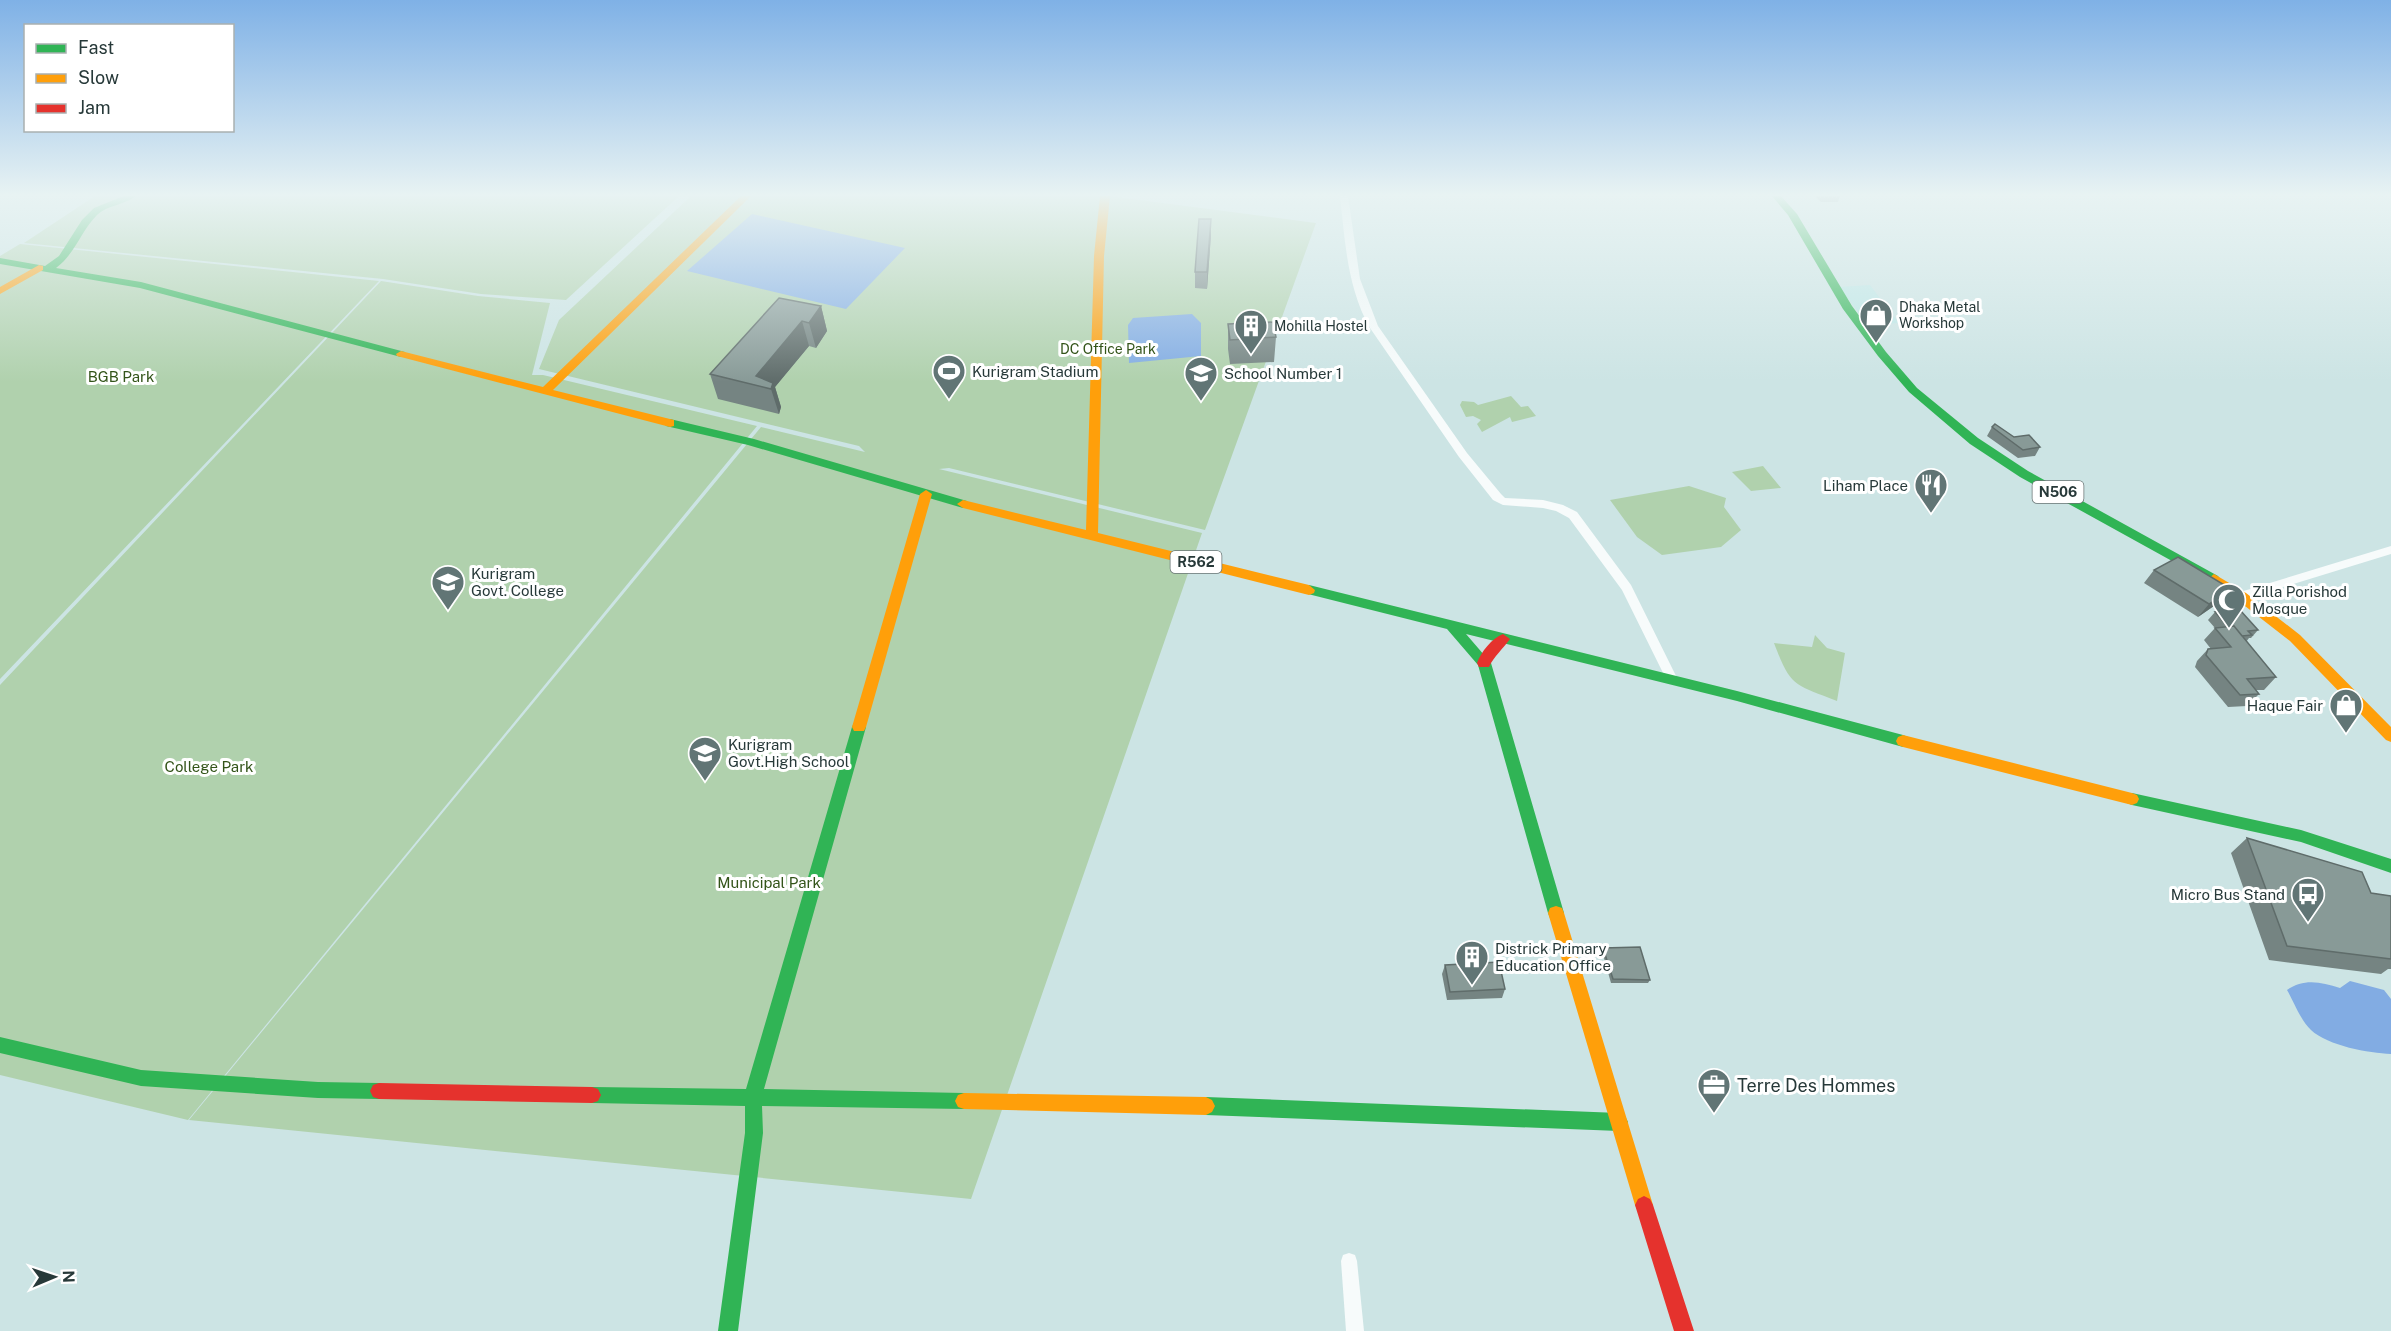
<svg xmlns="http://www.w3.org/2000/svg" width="2391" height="1331" font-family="'Public Sans',sans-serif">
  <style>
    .built { fill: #bde6e6 }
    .green { fill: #b0d1ad }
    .water { fill: #82ace3 }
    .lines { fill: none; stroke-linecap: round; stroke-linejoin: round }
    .street { fill: #f7fbfb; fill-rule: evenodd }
    .fast { fill: #30b455; fill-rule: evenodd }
    .slow { fill: #ff9f0a; fill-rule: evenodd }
    .jam { fill: #e5322d; fill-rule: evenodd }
    .wall { fill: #758482 }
    .shaded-wall { fill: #5f6c6a }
    .building { fill: #889a97; stroke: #5f6c6a; stroke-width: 1.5 }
    .labels { text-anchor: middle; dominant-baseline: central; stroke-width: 6; stroke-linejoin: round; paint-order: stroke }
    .far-poi-label { font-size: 14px; fill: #273939; stroke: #fff; text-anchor: start }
    .far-park-label { font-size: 14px; fill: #335419; stroke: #fff }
    .shield { fill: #fff; stroke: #687474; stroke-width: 1.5 }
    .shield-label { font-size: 14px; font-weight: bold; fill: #273939 }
    .poi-label { font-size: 15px; fill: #273939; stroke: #fff; text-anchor: start }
    .park-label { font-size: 15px; fill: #335419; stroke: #fff }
    .near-poi-label { font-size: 18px; fill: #273939; stroke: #fff; text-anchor: start }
  </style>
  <rect width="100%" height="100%" fill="#cce4e4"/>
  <!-- built -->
  <path class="built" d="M 1870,285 L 1899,323 L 1868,325 L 1839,287 Z"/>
  <!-- green -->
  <path class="green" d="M 95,196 L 679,196 L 566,300 L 481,294 L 383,279 L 24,243 Z
    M 691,196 L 1109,196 L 1316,223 L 1205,530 L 949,468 L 939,469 L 1202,533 L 971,1199 L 189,1120 L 761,427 L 865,452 L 859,446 L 539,369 L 559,320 Z
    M 20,244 L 379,281 L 0,679 L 0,256 Z
    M 381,281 L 478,296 L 550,303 L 532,375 L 543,375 L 757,426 L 188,1120 L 0,1075 L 0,685 Z
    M 1511,396 L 1521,407 L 1528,406 L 1536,416 L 1512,422 L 1510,417 L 1482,432 L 1477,424 L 1481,420 L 1473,416 L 1466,417 L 1460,405 L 1462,401 L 1474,402 L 1478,405 Z
    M 1763,466 L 1781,488 L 1751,491 L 1732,472 Z
    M 1689,486 L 1726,498 L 1724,507 L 1741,530 L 1721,547 L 1662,555 L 1637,537 L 1610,500 Z
    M 1815,635 L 1827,648 L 1845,653 L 1837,701 C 1794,684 1791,688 1774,643 L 1812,647 Z"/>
  <!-- water -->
  <path class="water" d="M 752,214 L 905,248 L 846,309 L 687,271 Z
    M 1192,314 L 1201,323 L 1201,356 L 1129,363 L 1128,325 L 1133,318 Z
    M 2350,981 L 2384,990 L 2391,999 L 2391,1054 C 2369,1053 2328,1046 2311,1030 C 2301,1021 2294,1002 2287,990 C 2304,978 2321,982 2340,988 Z"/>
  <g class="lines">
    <!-- street -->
    <path class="street" d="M 1340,196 L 1348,196 L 1360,279 L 1378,326 L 1467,453 L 1501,494 L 1505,498 L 1543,500 L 1563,505 L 1577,512 L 1631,585 L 1678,680 L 1676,683 L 1668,683 L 1622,590 L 1569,518 L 1556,511 L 1543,508 L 1503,505 L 1493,500 L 1459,457 L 1370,328 C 1347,288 1345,240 1340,196 Z
      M 2391,546 L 2391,554 L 2241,600 L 2235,596 L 2237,593 Z
      M 1349,1253 L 1355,1255 L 1357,1261 L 1364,1331 L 1346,1331 L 1341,1261 L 1343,1255 Z"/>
    <!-- fast -->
    <path class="fast" d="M 124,196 L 136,196 C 125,205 107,205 97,215 C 81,231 75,254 56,268 L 141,282 L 405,352 L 406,354 L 401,357 L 140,288 L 0,264 L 0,258 L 45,266 L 59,256 L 82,220 L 94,208 Z
      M 1772,196 L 1781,196 L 1797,214 L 1852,306 L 1886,352 L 1917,388 L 1978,438 L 2028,471 L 2218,576 L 2220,579 L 2218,582 L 2210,582 L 2020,477 L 1970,444 L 1909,392 L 1878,356 L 1843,309 L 1788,215 Z
      M 670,419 L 754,439 L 967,501 L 969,504 L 963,508 L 748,445 L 666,426 L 664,423 Z
      M 1309,585 L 1737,691 L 1903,735 L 1908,737 L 1910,741 L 1908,745 L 1903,747 L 1737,701 L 1466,634 L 1491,663 L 1564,913 L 1562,918 L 1556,920 L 1550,918 L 1548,913 L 1478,665 L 1447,629 L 1304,593 L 1303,590 Z
      M 859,721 L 864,723 L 866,727 L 764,1089 L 964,1093 L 970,1095 L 973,1101 L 970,1107 L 964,1109 L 762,1106 L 763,1133 L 738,1331 L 718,1331 L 745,1133 L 745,1106 L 592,1103 L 586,1101 L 583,1095 L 586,1089 L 592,1087 L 746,1089 L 852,727 L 854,723 Z
      M 2132,793 L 2301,830 L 2391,859 L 2391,873 L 2301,842 L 2132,805 L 2127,803 L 2125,799 L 2127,795 Z
      M 0,1037 L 141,1070 L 318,1082 L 379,1083 L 385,1085 L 388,1091 L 385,1097 L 379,1099 L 318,1098 L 141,1086 L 0,1053 Z
      M 1206,1097 L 1619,1113 L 1625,1116 L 1628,1122 L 1625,1128 L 1619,1131 L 1206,1115 L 1200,1112 L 1197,1106 L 1200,1100 Z"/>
    <!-- slow -->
    <path class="slow" d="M 741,196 L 751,196 L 553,390 L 674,420 L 674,426 L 670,427 L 397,356 L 396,354 L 401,351 L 543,387 Z
      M 1100,196 L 1110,196 L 1104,256 L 1098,533 L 1309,585 L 1315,590 L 1314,593 L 1309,595 L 963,508 L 957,504 L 963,500 L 1086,530 L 1094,256 Z
      M 39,265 L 43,266 L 43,270 L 0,294 L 0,287 Z
      M 926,490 L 932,494 L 866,727 L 864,731 L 854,731 L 852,727 L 920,494 Z
      M 2214,574 L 2246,593 L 2300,635 L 2391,727 L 2391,742 L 2386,740 L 2290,641 L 2236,599 L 2210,582 L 2208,579 Z
      M 1903,735 L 2132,793 L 2137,795 L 2139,799 L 2137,803 L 2132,805 L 1903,747 L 1898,745 L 1896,741 L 1898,737 Z
      M 1556,906 L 1562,908 L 1564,913 L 1653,1205 L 1650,1211 L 1644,1214 L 1638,1211 L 1635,1205 L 1548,913 L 1550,908 Z
      M 964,1093 L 1206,1097 L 1212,1100 L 1215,1106 L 1212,1112 L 1206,1115 L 964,1109 L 958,1107 L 955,1101 L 958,1095 Z"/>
    <!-- jam -->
    <path class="jam" d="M 1503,634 L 1510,639 C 1503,649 1494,656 1489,667 L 1479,667 L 1477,663 C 1481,652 1492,638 1503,634 Z
      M 379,1083 L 592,1087 L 598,1089 L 601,1095 L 598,1101 L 592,1103 L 379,1099 L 373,1097 L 370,1091 L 373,1085 Z
      M 1644,1196 L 1650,1199 L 1653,1205 L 1694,1331 L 1674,1331 L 1635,1205 L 1638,1199 Z"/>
  </g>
  <!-- wall -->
  <path class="wall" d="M 1815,196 L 1840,196 L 1838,202 L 1821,202 Z
    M 1211,219 L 1211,235 L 1207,289 L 1195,288 L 1195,272 Z
    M 821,306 L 827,331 L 816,348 L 809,346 L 775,387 L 781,407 L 779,414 L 718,399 L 710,374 Z
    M 1228,324 L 1276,337 L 1274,362 L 1230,364 L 1228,349 Z
    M 1992,427 L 2014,437 L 2040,447 L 2035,456 L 2018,458 L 1987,436 Z
    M 2154,570 L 2231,589 L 2221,601 L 2198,617 L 2144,583 Z
    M 2215,612 L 2258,630 L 2251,638 L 2249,638 L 2246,642 L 2276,677 L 2264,690 L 2256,690 L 2259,694 L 2247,706 L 2228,707 L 2195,667 L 2197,661 L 2208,649 L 2211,649 L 2204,640 L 2215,628 L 2208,620 Z
    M 2247,838 L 2371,893 L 2391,896 L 2391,969 L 2388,969 L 2381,974 L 2269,960 L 2231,853 Z
    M 1603,948 L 1650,980 L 1648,983 L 1611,983 L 1602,951 Z
    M 1445,965 L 1505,989 L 1502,998 L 1447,1000 L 1442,974 Z"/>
  <!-- shaded-wall -->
  <path class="shaded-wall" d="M 1211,219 L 1211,235 L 1207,289 L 1207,272 Z
    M 821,306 L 827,331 L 816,348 L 809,323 Z
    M 802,321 L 809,346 L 775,387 L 781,407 L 779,414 L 771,389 L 756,376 Z
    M 2231,589 L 2221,601 L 2198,617 L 2209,604 Z"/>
  <!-- building -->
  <path class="building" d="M 1199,219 L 1211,219 L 1207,272 L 1195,272 Z
    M 779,298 L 821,306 L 809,323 L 802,321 L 756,376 L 773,383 L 771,389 L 710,374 Z
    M 1273,322 L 1276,337 L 1230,340 L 1228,324 Z
    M 1995,424 L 2014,437 L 2029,435 L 2040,447 L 2023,450 L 1992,427 Z
    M 2178,557 L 2231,589 L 2209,604 L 2154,570 Z
    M 2240,610 L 2258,630 L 2248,631 L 2252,635 L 2242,636 L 2234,626 L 2228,627 L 2215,612 Z
    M 2234,626 L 2276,677 L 2247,679 L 2259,694 L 2240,695 L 2206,655 L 2208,649 L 2231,647 L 2215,628 Z
    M 2247,838 L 2362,872 L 2371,893 L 2391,896 L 2391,959 L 2287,946 Z
    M 1640,947 L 1650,980 L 1613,979 L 1603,948 Z
    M 1499,962 L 1505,989 L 1450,992 L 1445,965 Z"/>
  <!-- sky -->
  <linearGradient id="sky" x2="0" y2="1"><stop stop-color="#7fb1e6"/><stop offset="0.51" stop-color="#e8f3f3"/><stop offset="1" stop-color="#e8f3f3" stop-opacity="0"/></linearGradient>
  <rect width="2391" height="382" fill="url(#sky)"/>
  <!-- icons -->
  <defs>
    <g id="shop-pin" transform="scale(1.725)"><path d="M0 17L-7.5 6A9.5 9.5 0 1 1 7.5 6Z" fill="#617575" stroke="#fff"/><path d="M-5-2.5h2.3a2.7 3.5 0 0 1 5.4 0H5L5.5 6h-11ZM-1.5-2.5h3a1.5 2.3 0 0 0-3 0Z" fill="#fff"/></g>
    <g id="building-pin" transform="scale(1.725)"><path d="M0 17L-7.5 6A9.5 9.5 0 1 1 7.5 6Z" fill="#617575" stroke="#fff"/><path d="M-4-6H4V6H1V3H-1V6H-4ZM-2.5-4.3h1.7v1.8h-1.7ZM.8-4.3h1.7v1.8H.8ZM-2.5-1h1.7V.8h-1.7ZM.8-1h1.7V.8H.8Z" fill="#fff"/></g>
    <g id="stadium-pin" transform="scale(1.725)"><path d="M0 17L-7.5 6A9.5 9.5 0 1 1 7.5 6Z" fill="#617575" stroke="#fff"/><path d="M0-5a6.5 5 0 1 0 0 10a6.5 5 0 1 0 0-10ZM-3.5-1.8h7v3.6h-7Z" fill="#fff"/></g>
    <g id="school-pin" transform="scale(1.725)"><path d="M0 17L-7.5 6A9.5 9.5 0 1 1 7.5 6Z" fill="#617575" stroke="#fff"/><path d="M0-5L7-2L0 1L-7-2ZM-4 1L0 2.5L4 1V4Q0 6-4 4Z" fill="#fff"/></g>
    <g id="restaurant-pin" transform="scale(1.725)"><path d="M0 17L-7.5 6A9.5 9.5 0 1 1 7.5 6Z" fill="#617575" stroke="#fff"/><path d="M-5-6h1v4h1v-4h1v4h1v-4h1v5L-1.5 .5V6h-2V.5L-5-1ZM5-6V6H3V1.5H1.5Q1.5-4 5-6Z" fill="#fff"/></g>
    <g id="university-pin" transform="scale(1.725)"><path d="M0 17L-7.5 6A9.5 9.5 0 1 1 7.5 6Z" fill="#617575" stroke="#fff"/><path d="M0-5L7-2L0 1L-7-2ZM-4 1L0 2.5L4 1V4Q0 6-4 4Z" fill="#fff"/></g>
    <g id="mosque-pin" transform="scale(1.725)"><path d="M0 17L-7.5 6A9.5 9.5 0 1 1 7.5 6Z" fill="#617575" stroke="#fff"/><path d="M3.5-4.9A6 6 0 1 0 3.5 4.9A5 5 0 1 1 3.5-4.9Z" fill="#fff"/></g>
    <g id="bus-pin" transform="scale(1.725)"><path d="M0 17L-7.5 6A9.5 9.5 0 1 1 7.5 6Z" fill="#617575" stroke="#fff"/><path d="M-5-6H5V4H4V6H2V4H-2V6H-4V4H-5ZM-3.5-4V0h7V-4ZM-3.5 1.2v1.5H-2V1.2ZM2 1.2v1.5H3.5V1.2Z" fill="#fff"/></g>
    <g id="office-pin" transform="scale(1.725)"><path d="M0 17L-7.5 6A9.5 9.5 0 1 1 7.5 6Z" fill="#617575" stroke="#fff"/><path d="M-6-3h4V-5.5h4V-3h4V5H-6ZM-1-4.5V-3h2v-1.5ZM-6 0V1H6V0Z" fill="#fff"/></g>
  </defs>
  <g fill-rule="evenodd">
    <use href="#shop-pin" x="1876" y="315"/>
    <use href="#building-pin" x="1251" y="326"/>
    <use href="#stadium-pin" x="949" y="371"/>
    <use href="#school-pin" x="1201" y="373"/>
    <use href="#restaurant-pin" x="1931" y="485"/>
    <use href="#university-pin" x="448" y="582"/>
    <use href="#mosque-pin" x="2229" y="600"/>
    <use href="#shop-pin" x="2346" y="705"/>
    <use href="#school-pin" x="705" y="753"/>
    <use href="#bus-pin" x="2308" y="894"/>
    <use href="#building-pin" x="1472" y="957"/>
    <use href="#office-pin" x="1714" y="1085"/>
  </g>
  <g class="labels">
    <!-- far-poi labels -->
    <g class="far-poi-label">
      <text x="1899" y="307">Dhaka Metal<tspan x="1899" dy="16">Workshop</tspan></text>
      <text x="1274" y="326">Mohilla Hostel</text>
    </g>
    <!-- far-park labels -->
    <g class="far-park-label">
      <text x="1108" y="349">DC Office Park</text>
    </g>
    <!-- shield labels -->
    <g class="shield">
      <rect x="2032.5" y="481" width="51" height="22" rx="4.5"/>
      <rect x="1170.5" y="551" width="51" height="22" rx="4.5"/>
    </g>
    <g class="shield-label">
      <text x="2058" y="492">N506</text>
      <text x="1196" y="562">R562</text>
    </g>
    <!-- poi labels -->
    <g class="poi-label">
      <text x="972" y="371">Kurigram Stadium</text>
      <text x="1224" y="373">School Number 1</text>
      <text x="1908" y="485" text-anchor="end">Liham Place</text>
      <text x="471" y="573">Kurigram<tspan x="471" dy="17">Govt. College</tspan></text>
      <text x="2252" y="591">Zilla Porishod<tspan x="2252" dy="17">Mosque</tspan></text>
      <text x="2323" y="705" text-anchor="end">Haque Fair</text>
      <text x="728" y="744">Kurigram<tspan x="728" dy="17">Govt.High School</tspan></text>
      <text x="2285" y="894" text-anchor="end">Micro Bus Stand</text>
      <text x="1495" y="948">Districk Primary<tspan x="1495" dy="17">Education Office</tspan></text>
    </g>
    <!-- park labels -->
    <g class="park-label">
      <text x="121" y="376">BGB Park</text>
      <text x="209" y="766">College Park</text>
      <text x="769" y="882">Municipal Park</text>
    </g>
    <!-- near-poi labels -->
    <g class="near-poi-label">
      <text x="1737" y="1085">Terre Des Hommes</text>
    </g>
  </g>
  <!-- legend -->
  <rect x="24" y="24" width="210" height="108" fill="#ffffff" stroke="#a9b0b0" stroke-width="1.5"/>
  <rect x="36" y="44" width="30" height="9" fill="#30b455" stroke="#a9b0b0" stroke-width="1.5"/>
  <text x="78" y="54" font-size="18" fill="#273939">Fast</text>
  <rect x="36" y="74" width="30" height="9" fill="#ff9f0a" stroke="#a9b0b0" stroke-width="1.5"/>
  <text x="78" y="84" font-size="18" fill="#273939">Slow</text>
  <rect x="36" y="104" width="30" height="9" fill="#e5322d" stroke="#a9b0b0" stroke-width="1.5"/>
  <text x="78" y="114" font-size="18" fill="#273939">Jam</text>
  <!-- north arrow -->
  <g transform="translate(54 1277) rotate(88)" stroke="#ffffff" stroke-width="4.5" paint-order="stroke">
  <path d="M0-4.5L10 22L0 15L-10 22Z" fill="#273939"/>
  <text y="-9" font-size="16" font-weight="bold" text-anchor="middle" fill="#273939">N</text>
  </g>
</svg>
